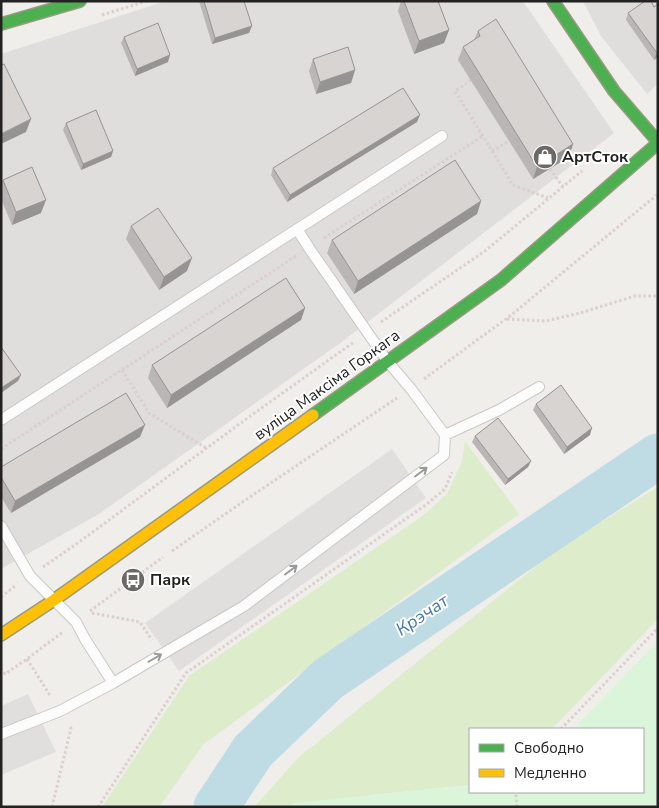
<svg xmlns="http://www.w3.org/2000/svg" width="659" height="808" font-family="'Nunito Sans',sans-serif">
  <style>
    .residential { fill: #dfdedc }
    .grass { fill: #ddeccb }
    .park { fill: #daf5da }
    .parking { fill: #e0dfde }
    .lines { fill: none; stroke-linecap: round; stroke-linejoin: round }
    .river { stroke: #bfdbe3; stroke-width: 45 }
    .lane-casing { stroke: #c9c8c7; stroke-width: 12 }
    .fast-casing { stroke: #999a82; stroke-width: 14 }
    .slow-casing { stroke: #999a82; stroke-width: 14 }
    .path { stroke: #dccecd; stroke-width: 3; stroke-dasharray: 2.5 2.5; stroke-linecap: butt }
    .lane { stroke: #fdfcfc; stroke-width: 10 }
    .fast { stroke: #4caf50; stroke-width: 11 }
    .slow { stroke: #ffc107; stroke-width: 11 }
    .wall { fill: #b9b6b5 }
    .shaded-wall { fill: #969493 }
    .building { fill: #d7d4d2; stroke: #969493 }
    .oneway { stroke: #9a9a9a }
    .labels { text-anchor: middle; dominant-baseline: central; stroke-width: 4; stroke-linejoin: round; paint-order: stroke }
    .poi-label { font-size: 16px; font-weight: bold; fill: #222; stroke: #fff; text-anchor: start }
    .street-label { font-size: 16px; fill: #222; stroke: #fff }
    .water-label { font-size: 18px; font-style: italic; fill: #4a7aab; stroke: #fff }
  </style>
  <rect width="100%" height="100%" fill="#f0eeeb"/>
  <!-- residential -->
  <path class="residential" d="M 166,1 L 523,1 L 614,133 L 343,341 L 99,514 L 1,569 L 1,54 Z
    M 583,1 L 658,1 L 658,84 L 647,94 L 601,36 Z"/>
  <!-- grass -->
  <path class="grass" d="M 465,441 L 519,514 L 204,744 L 159,807 L 102,807 L 189,676 L 421,517 L 447,494 L 462,461 Z
    M 658,487 L 658,619 L 552,729 L 470,729 L 470,785 L 370,795 L 355,807 L 254,807 L 299,757 L 560,547 Z"/>
  <!-- park -->
  <path class="park" d="M 658,641 L 658,807 L 290,807 L 293,803 L 470,785 L 470,792 L 643,792 L 643,729 L 573,729 Z"/>
  <!-- parking -->
  <path class="parking" d="M 392,449 L 426,498 L 179,671 L 145,623 Z
    M 28,694 L 56,752 L 1,775 L 1,706 Z"/>
  <g class="lines">
    <!-- river -->
    <path class="river" d="M 216,807 L 253,751 L 328,679 L 658,456"/>
    <!-- lane casing -->
    <g class="lane-casing">
      <path id="lane" d="M 1,420 L 442,136
        M 445,435 L 499,410 L 539,387
        M 1,526 L 30,576 L 76,622 L 85,639 L 113,683 L 60,711 L 1,734
        M 113,683 L 244,606 L 444,455 L 445,435 L 411,389 L 388,362 L 309,248 L 297,229"/>
    </g>
    <!-- fast casing -->
    <g class="fast-casing">
      <path id="fast" d="M 553,1 L 614,91 L 658,142
        M 1,24 L 80,1
        M 313,415 L 501,280 L 658,143"/>
    </g>
    <!-- slow casing -->
    <g class="slow-casing">
      <path id="slow" d="M 1,635 L 54,600 L 313,415"/>
    </g>
    <!-- path -->
    <path class="path" d="M 102,15 L 147,1
      M 471,80 L 455,91 L 513,185 L 548,198
      M 492,151 L 509,141
      M 550,169 L 563,187
      M 324,238 L 483,136
      M 507,319 L 546,321 L 580,313 L 635,296 L 658,296
      M 381,322 L 485,251 L 582,171
      M 122,370 L 149,413 L 206,448
      M 424,379 L 510,316 L 658,194
      M 1,449 L 296,256
      M 172,551 L 244,501 L 397,398
      M 43,567 L 75,545 L 249,417 L 354,342
      M 1,597 L 15,586
      M 90,611 L 113,594 L 163,557
      M 92,613 L 140,622 L 152,640
      M 27,659 L 51,697
      M 1,668 L 5,674 L 27,659 L 63,632
      M 561,729 L 658,628
      M 52,807 L 71,728 L 69,726
      M 98,807 L 186,673 L 427,504 L 445,489 L 452,472
      M 517,807 L 516,796 L 517,792"/>
    <!-- lane -->
    <use href="#lane" class="lane"/>
    <!-- fast -->
    <use href="#fast" class="fast"/>
    <!-- slow -->
    <use href="#slow" class="slow"/>
  </g>
  <!-- wall -->
  <path class="wall" d="M 199,1 L 244,1 L 249,33 L 212,44 Z
    M 401,1 L 438,1 L 449,30 L 444,43 L 414,54 L 398,11 Z
    M 658,4 L 658,57 L 654,60 L 626,20 L 628,13 L 654,7 Z
    M 478,31 L 573,144 L 569,157 L 533,179 L 458,60 L 463,47 L 474,40 Z
    M 124,37 L 168,62 L 135,76 L 121,43 Z
    M 313,59 L 355,70 L 351,83 L 316,94 L 309,71 Z
    M 417,122 L 287,202 L 271,175 L 273,168 Z
    M 66,123 L 113,151 L 111,157 L 81,170 L 63,130 Z
    M 3,180 L 41,213 L 12,225 L 1,199 L 1,184 Z
    M 481,201 L 477,214 L 354,294 L 327,253 L 332,240 Z
    M 131,226 L 187,271 L 159,290 L 126,239 Z
    M 305,308 L 301,320 L 167,408 L 148,378 L 152,365 Z
    M 536,404 L 590,435 L 564,454 L 533,410 Z
    M 475,436 L 531,461 L 528,467 L 505,485 L 472,442 Z
    M 140,437 L 11,513 L 1,497 L 1,467 Z"/>
  <!-- shaded-wall -->
  <path class="shaded-wall" d="M 252,26 L 249,33 L 212,44 L 215,38 Z
    M 449,30 L 444,43 L 414,54 L 419,41 Z
    M 657,53 L 658,53 L 658,57 L 654,60 Z
    M 170,55 L 168,62 L 135,76 L 137,69 Z
    M 355,70 L 351,83 L 316,94 L 320,82 Z
    M 420,115 L 417,122 L 287,202 L 290,195 Z
    M 31,119 L 26,132 L 1,144 L 1,134 Z
    M 573,144 L 569,157 L 533,179 L 537,167 Z
    M 113,151 L 111,157 L 81,170 L 83,164 Z
    M 46,200 L 41,213 L 12,225 L 16,212 Z
    M 481,201 L 477,214 L 354,294 L 358,281 Z
    M 192,258 L 187,271 L 159,290 L 164,277 Z
    M 305,308 L 301,320 L 167,408 L 171,395 Z
    M 21,375 L 18,381 L 1,393 L 1,388 Z
    M 145,425 L 140,437 L 11,513 L 15,501 Z
    M 592,428 L 590,435 L 564,454 L 567,447 Z
    M 531,461 L 528,467 L 505,485 L 508,479 Z"/>
  <!-- building -->
  <path class="building" d="M 204,1 L 244,1 L 252,26 L 215,38 Z
    M 404,1 L 438,1 L 449,30 L 419,41 Z
    M 645,1 L 651,1 L 654,7 L 658,4 L 658,53 L 657,53 L 628,13 Z
    M 496,19 L 573,144 L 537,167 L 463,47 L 480,36 L 478,31 Z
    M 158,23 L 170,55 L 137,69 L 124,37 Z
    M 348,47 L 355,70 L 320,82 L 313,59 Z
    M 4,64 L 31,119 L 1,134 L 1,65 Z
    M 403,88 L 420,115 L 290,195 L 273,168 Z
    M 96,110 L 113,151 L 83,164 L 66,123 Z
    M 455,160 L 481,201 L 358,281 L 332,240 Z
    M 32,167 L 46,200 L 16,212 L 3,180 Z
    M 158,208 L 192,258 L 164,277 L 131,226 Z
    M 286,278 L 305,308 L 171,395 L 152,365 Z
    M 1,347 L 21,375 L 1,388 Z
    M 561,385 L 592,428 L 567,447 L 536,404 Z
    M 126,393 L 145,425 L 15,501 L 1,477 L 1,467 Z
    M 498,418 L 531,461 L 508,479 L 475,436 Z"/>
  <!-- one-way arrows -->
  <defs><path id="oneway-shaft" d="M-6 0H5M1.5-3L5.5 0L1.5 3" fill="none" stroke-width="1.6" stroke-linecap="round" stroke-linejoin="round" transform="scale(1.25)"/></defs>
  <g class="oneway">
    <use href="#oneway-shaft" transform="translate(421 472) rotate(-37)"/>
    <use href="#oneway-shaft" transform="translate(291 570) rotate(-37)"/>
    <use href="#oneway-shaft" transform="translate(155 658) rotate(-30)"/>
  </g>
  <!-- icons -->
  <defs>
    <g id="shop-disc" transform="scale(1.25)"><circle r="9.5" fill="#6a6968" stroke="#fff"/><path d="M-5-2.5h2.3a2.7 3.5 0 0 1 5.4 0H5L5.5 6h-11ZM-1.5-2.5h3a1.5 2.3 0 0 0-3 0Z" fill="#fff"/></g>
    <g id="bus-disc" transform="scale(1.25)"><circle r="9.5" fill="#6a6968" stroke="#fff"/><path d="M-5-6H5V4H4V6H2V4H-2V6H-4V4H-5ZM-3.5-4V0h7V-4ZM-3.5 1.2v1.5H-2V1.2ZM2 1.2v1.5H3.5V1.2Z" fill="#fff"/></g>
  </defs>
  <g fill-rule="evenodd">
    <use href="#shop-disc" x="545" y="157"/>
    <use href="#bus-disc" x="133" y="580"/>
  </g>
  <g class="labels">
    <!-- poi labels -->
    <g class="poi-label">
      <text x="562" y="157">АртСток</text>
      <text x="150" y="580">Парк</text>
    </g>
    <!-- street labels -->
    <g class="street-label">
      <text transform="translate(327 385) rotate(-36)">вуліца Максіма Горкага</text>
    </g>
    <!-- water labels -->
    <g class="water-label">
      <text transform="translate(422 615) rotate(-34)">Крэчат</text>
    </g>
  </g>
  <!-- border -->
  <rect width="659" height="808" fill="none" stroke="#222222" stroke-width="5"/>
  <!-- legend -->
  <rect x="469" y="728" width="175" height="65" fill="#ffffff" stroke="#a7a7a7"/>
  <rect x="479" y="744" width="25" height="8" fill="#4caf50" stroke="#a7a7a7"/>
  <text x="514" y="753" font-size="15" fill="#222222">Свободно</text>
  <rect x="479" y="769" width="25" height="8" fill="#ffc107" stroke="#a7a7a7"/>
  <text x="514" y="778" font-size="15" fill="#222222">Медленно</text>
</svg>
